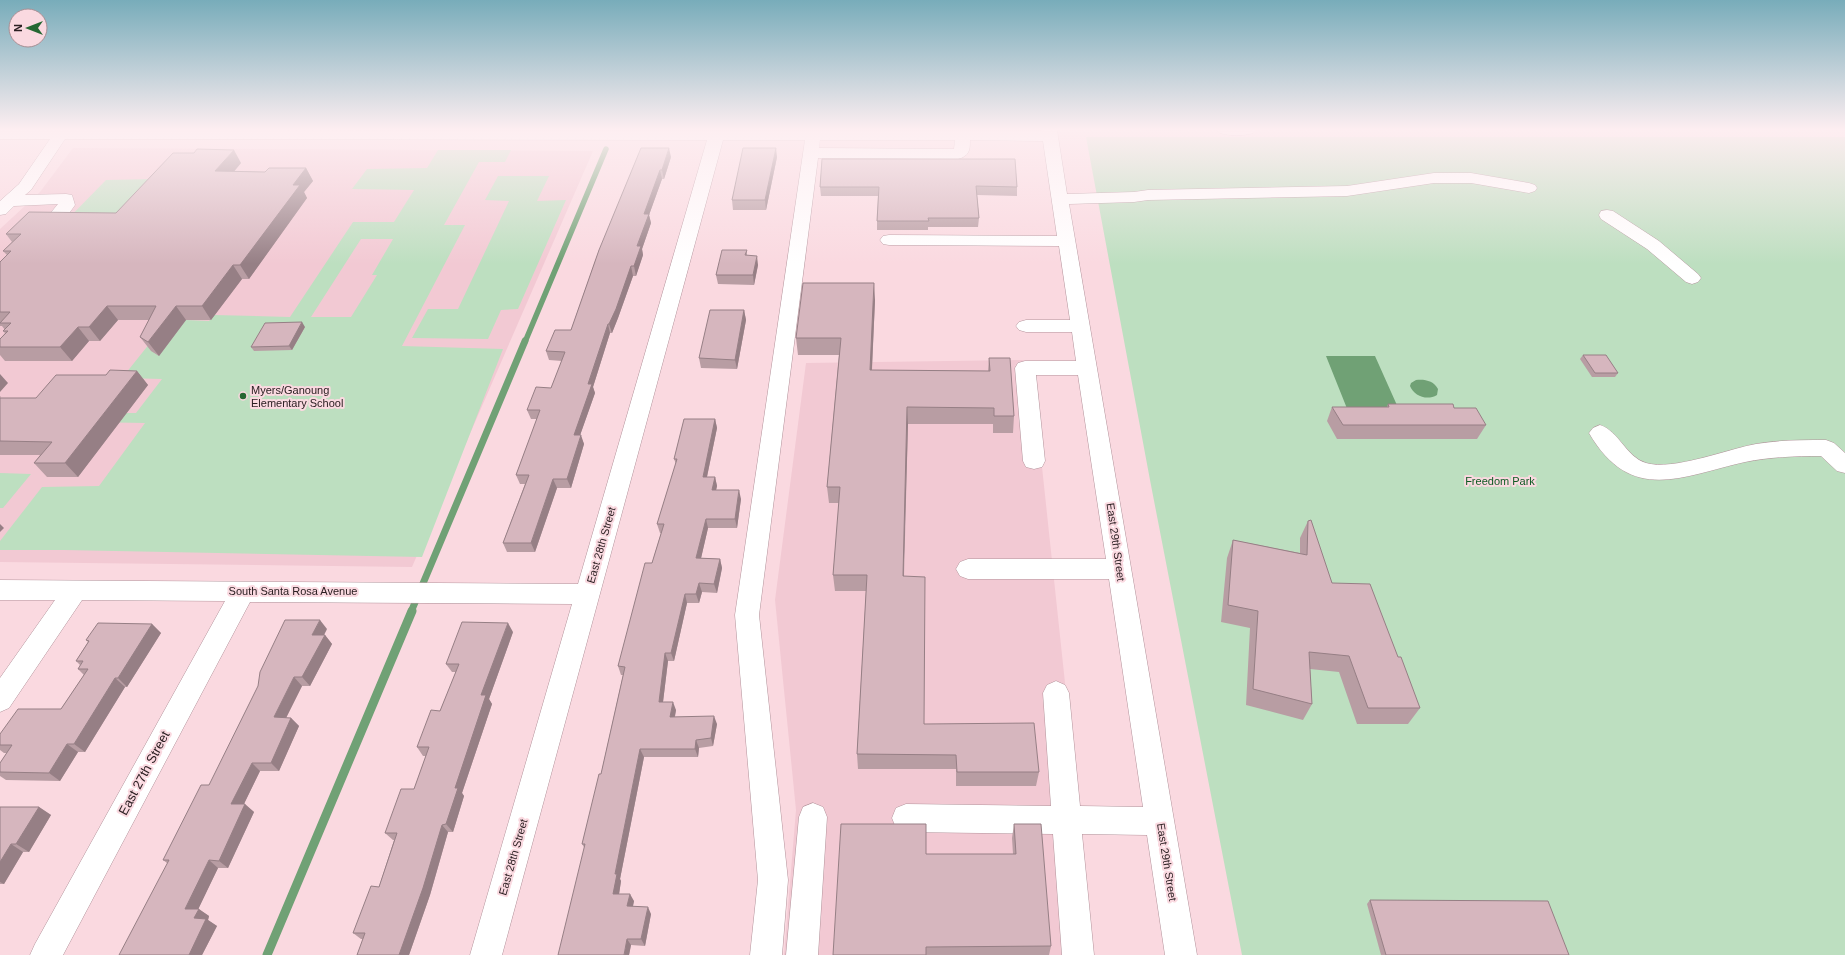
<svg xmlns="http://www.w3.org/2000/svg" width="1845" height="955" font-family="Arial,sans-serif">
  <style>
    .built { fill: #f2c9d3 }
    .green { fill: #bddfc0; fill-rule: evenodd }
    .water { fill: #70a175 }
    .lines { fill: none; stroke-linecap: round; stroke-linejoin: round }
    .stream-far2 { stroke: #70a175; stroke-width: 5.5 }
    .stream-far1 { stroke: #70a175; stroke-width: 7 }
    .stream { stroke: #70a175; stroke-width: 9 }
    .minor-casing { stroke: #b2939b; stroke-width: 1 }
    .minor { fill: #fff; fill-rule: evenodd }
    .wall { fill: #b89da3 }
    .shaded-wall { fill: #967f85 }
    .building { fill: #d6b6be; stroke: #967f85 }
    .poi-dot { fill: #256732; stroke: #fad9e0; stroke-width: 1.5 }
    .labels { text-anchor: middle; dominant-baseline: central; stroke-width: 4; stroke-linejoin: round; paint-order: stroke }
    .poi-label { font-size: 11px; fill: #2c2023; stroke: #fad9e0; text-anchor: start }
    .park-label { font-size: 11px; fill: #0d5a22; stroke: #fad9e0 }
    .street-label { font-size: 11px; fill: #2c2023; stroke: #fad9e0 }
    .near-street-label { font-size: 13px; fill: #2c2023; stroke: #fad9e0 }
  </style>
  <rect width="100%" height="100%" fill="#fad9e0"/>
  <!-- built -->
  <path class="built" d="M 73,148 L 593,151 L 412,567 L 0,562 L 0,229 L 40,192 Z
    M 1024,360 L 1032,373 L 1094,955 L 784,955 L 796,810 L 775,600 L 806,363 Z"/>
  <!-- green -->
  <path class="green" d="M 1086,137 L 1845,137 L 1845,955 L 1242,955 L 1150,480 Z
    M 438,150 L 511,150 L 505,162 L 479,162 L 444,225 L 465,225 L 402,346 L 503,349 L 422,557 L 64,550 L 0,550 L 0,541 L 42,487 L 99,486 L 145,423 L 89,422 L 96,413 L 136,413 L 162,379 L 122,378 L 162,328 L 186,320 L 209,321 L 214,315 L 290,317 L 353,222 L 394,222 L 414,190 L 352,189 L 367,169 L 427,168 ZM 361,239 L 393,239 L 372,275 L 377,275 L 351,317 L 311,317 Z
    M 498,176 L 549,176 L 537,201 L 566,200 L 518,309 L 501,310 L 488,339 L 412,338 L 428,309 L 458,309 L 509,201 L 485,200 Z
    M 154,179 L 107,224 L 63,224 L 106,180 Z
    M 0,473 L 31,474 L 3,508 L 0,508 Z"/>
  <!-- water -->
  <path class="water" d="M 1326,356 L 1375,356 L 1400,412 L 1348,411 Z
    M 1416,380 C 1425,379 1434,381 1438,389 L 1437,395 C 1427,401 1414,396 1410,386 L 1411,383 Z"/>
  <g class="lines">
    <!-- stream-far2 -->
    <path class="stream-far2" d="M 525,342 L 606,149"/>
    <!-- stream-far1 -->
    <path class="stream-far1" d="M 411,612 L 525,341"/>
    <!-- stream -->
    <path class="stream" d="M 267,955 L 412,611"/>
    <!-- minor casing -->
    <g class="minor-casing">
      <path id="minor" d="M 0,130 L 1042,131 L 1041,130 L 1057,130 L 1067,194 L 1134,192 L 1148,190 L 1347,186 L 1434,173 L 1471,173 L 1529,183 L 1535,185 L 1537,188 L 1535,191 L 1529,193 L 1471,183 L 1434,183 L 1347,196 L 1148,200 L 1134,202 L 1069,204 L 1197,955 L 1165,955 L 1147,835 L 1082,834 L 1094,955 L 1062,955 L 1053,834 L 906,832 L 896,828 L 892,818 L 896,808 L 906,804 L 1051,806 L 1043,693 L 1047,685 L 1056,681 L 1065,685 L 1069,693 L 1080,806 L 1143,807 L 1109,579 L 968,579 L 960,576 L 956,569 L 960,562 L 968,559 L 1106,559 L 1078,375 L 1036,375 L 1045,461 L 1042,467 L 1034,469 L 1026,467 L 1023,461 L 1015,368 L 1018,363 L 1025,361 L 1076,361 L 1072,332 L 1026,332 L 1019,330 L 1016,326 L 1019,322 L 1026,320 L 1070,320 L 1059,246 L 889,245 L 883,244 L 880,240 L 883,236 L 889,235 L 1057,236 L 1043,141 L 970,140 C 970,151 969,156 958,159 L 818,158 L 759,615 L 788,880 L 782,955 L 750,955 L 758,880 L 735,615 L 805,140 L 723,140 L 502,955 L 470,955 L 572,604 L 250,602 L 63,955 L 30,955 L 35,944 L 225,601 L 82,600 L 9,708 L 0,712 L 0,678 L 55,600 L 0,600 L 0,580 L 578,584 L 707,140 L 65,139 L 31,190 L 25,195 L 66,194 L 72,195 L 75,205 C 68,215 59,228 46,225 L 44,221 L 58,204 L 14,206 L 6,214 L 0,215 L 0,201 L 19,184 L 50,139 L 0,139 ZM 820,140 L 955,140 L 954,149 L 819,148 Z
        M 1217,130 L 1256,130 L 1253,133 C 1243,136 1230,136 1220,133 Z
        M 1607,210 L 1613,211 L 1659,241 L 1698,274 L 1701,278 L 1698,282 L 1692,284 L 1686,282 L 1647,249 L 1601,219 L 1599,215 L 1601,211 Z
        M 1600,425 C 1619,431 1626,457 1646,463 C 1673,471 1728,449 1756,444 C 1779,440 1803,440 1826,440 L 1834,443 L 1845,453 L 1845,473 L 1837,471 L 1821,456 C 1795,456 1770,457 1745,462 C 1682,476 1631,505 1589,433 L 1593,428 Z
        M 813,803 L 823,807 L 827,817 L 818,955 L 786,955 L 799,817 L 803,807 Z"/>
    </g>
    <!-- minor -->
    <use href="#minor" class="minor"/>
  </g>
  <!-- wall -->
  <path class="wall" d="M 1142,130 L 1182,130 L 1182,131 Z
    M 671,157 L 664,179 L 662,179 L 649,215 L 651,223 L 642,249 L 643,255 L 636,276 L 633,276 L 618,318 L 612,333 L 610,333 L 593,387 L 595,393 L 580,435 L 584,444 L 571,488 L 557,488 L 535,552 L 507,552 L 503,543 L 525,484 L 520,484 L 516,475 L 537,419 L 531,419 L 527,410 L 551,388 L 562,361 L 549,360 L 546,351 L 571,330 L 599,250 Z
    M 777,157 L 766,210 L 733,210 L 732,200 Z
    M 822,159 L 1017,187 L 1017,196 L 977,195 L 979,218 L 978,227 L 928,227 L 928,230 L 877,230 L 877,221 L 878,196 L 821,196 L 820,187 Z
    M 241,163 L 234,171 L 265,172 L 306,168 L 313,181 L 304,192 L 307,198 L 249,279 L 242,279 L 211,320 L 186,320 L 159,356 L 151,351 L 140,337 L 149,320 L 118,320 L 100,341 L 89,341 L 72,361 L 5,361 L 0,355 L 0,339 L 5,333 L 3,331 L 5,330 L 2,326 L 0,326 L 0,262 L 7,255 L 3,251 L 12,242 L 6,234 L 116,213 Z
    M 747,250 L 747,255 L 758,265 L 754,285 L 718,284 L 716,275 Z
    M 875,300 L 872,370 L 988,371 L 989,358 L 1014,416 L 1013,433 L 993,433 L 993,424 L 908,424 L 904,576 L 924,724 L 1039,772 L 1036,786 L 956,786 L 956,769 L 858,769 L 857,754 L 866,591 L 835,591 L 833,575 L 839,503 L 829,503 L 827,487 L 839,355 L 798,355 L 796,338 Z
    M 744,310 L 746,320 L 737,369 L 701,368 L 699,358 Z
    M 305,327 L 292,350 L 254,351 L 251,347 Z
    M 1583,355 L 1618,373 L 1615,377 L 1592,377 L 1580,359 Z
    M 137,371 L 148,385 L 78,477 L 47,477 L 34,463 L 40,455 L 0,455 L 0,396 L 1,397 L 0,398 L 36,398 L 106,375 Z
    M 1388,404 L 1454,408 L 1486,425 L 1477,439 L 1337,439 L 1327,421 L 1332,407 L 1387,407 Z
    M 715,419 L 717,428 L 707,477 L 715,477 L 717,486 L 716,490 L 741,499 L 737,528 L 708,528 L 701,558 L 720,559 L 722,568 L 717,593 L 702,592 L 699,603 L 687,603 L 674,661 L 668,661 L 663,702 L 676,710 L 675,717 L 717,724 L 713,746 L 699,748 L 698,757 L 644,757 L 620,879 L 621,881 L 619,894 L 634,901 L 633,907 L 651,914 L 645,946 L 631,945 L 629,955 L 584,847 L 582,844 L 601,774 L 623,675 L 621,675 L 618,666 L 652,563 L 661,533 L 660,533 L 657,524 L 676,464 L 674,459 Z
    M 1308,521 L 1332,583 L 1398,657 L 1420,708 L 1408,724 L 1357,724 L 1339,672 L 1310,669 L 1312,704 L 1303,720 L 1246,705 L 1250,628 L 1221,622 L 1227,558 L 1233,540 L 1300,553 L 1300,538 Z
    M 152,624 L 161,633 L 127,687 L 125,687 L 85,752 L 78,752 L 60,781 L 6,780 L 0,776 L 0,763 L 7,753 L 4,753 L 0,750 L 0,734 L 61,709 L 84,675 L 78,669 L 80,665 L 76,661 L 88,642 L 86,640 Z
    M 327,629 L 324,635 L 325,635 L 332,644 L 310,686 L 302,686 L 286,718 L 291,718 L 299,726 L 279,771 L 260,771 L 244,804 L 254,812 L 228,868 L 218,868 L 198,909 L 209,916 L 208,920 L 217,926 L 202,955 L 167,863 L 163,860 L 209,785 Z
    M 513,632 L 489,699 L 492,704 L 462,793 L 464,796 L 453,832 L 448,832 L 430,895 L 409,955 L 357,955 L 363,939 L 361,939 L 353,933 L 379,887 L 394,840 L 393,840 L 385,833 L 414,789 L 426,756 L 423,756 L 417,747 L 440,711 L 456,672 L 452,672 L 446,664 Z
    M 0,807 L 39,807 L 51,815 L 29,852 L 23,852 L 4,884 L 0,884 Z
    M 1014,824 L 1051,946 L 1049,955 L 833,955 L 926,854 L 1013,854 L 1012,838 Z
    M 1370,900 L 1569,955 L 1381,955 L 1367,904 Z"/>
  <!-- shaded-wall -->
  <path class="shaded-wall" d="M 669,148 L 671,157 L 664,179 L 662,170 Z
    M 776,148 L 777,157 L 766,210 L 765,200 Z
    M 234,150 L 241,163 L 223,185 L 215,171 Z
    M 306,168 L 313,181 L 304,192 L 307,198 L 249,279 L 240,265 L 293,185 Z
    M 660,170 L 662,179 L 649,215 L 651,223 L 642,249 L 643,255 L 636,276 L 634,266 L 644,214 Z
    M 757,256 L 758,265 L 754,285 L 753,275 Z
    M 233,265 L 242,279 L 211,320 L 202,306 Z
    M 631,266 L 633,276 L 618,318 L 612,333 L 609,324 Z
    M 874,283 L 875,300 L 871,387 L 870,370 Z
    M 107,306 L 118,320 L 100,341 L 89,327 Z
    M 176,306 L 186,320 L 159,356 L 148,342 Z
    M 744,310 L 746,320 L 737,369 L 735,360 Z
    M 302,322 L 305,327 L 292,350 L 289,346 Z
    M 608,324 L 610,333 L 593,387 L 595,393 L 577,444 L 574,435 L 588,384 Z
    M 78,327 L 89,341 L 72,361 L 60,347 Z
    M 137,371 L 148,385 L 78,477 L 65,463 Z
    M 0,374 L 8,383 L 0,392 Z
    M 907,407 L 908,424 L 903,593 L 903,576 Z
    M 715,419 L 717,428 L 705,486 L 703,477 Z
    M 581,435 L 584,444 L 571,488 L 567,479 Z
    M 715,477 L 717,486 L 714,499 L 712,490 Z
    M 553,479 L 557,488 L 535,552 L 531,543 Z
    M 739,490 L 741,499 L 737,528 L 735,519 Z
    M 706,519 L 708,528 L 699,567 L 696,558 Z
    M 0,524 L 4,528 L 0,532 Z
    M 720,559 L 722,568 L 717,593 L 714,584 Z
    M 699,583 L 702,592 L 699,603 L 696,594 Z
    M 685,594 L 687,603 L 674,661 L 671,653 Z
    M 320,620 L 327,629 L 319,644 L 312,635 Z
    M 508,623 L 513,632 L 489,699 L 492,704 L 462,793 L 464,796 L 453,832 L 446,824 L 455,788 L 481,695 Z
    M 152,624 L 161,633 L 127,687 L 118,678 Z
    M 325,635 L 332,644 L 310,686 L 302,677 Z
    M 665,653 L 668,661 L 662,710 L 659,702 Z
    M 294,677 L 302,686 L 282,726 L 274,717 Z
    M 115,678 L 125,687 L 85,752 L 74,744 Z
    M 673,702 L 676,710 L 673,725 L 670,717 Z
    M 714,716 L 717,724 L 713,746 L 711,738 Z
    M 291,718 L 299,726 L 279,771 L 271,763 Z
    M 696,740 L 699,748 L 698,757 L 695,749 Z
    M 67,744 L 78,752 L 60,781 L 49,773 Z
    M 640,749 L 644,757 L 620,879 L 621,881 L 618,901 L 613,894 L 615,874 Z
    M 252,763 L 260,771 L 240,812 L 231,804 Z
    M 245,804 L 254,812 L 228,868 L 219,861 Z
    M 39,807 L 51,815 L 29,852 L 16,844 Z
    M 442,825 L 448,832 L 430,895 L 409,955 L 399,955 Z
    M 11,844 L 23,852 L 4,884 L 0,882 L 0,862 Z
    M 209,860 L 218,868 L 195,916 L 185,909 Z
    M 630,894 L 634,901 L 631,913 L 627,906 Z
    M 648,907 L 651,914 L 645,946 L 641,939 Z
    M 199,909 L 209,916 L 208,920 L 217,926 L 202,955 L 189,955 L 194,918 Z
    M 627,939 L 631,945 L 629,955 L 624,955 Z"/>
  <!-- building -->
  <path class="building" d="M 641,148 L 669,148 L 662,170 L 660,170 L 644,214 L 649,214 L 637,246 L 641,246 L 634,266 L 631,266 L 616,309 L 609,324 L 608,324 L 588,384 L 592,384 L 574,435 L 581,435 L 567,479 L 553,479 L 531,543 L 503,543 L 529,475 L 516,475 L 540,410 L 527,410 L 536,387 L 551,388 L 565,352 L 546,351 L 555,330 L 571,330 L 599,250 Z
    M 743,148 L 776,148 L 765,200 L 732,200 Z
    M 197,149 L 234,150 L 215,171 L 265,172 L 269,168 L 306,168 L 293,185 L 300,185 L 240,265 L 233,265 L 202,306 L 176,306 L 148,342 L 140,337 L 156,306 L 107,306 L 89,327 L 78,327 L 60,347 L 0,347 L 0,339 L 8,331 L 3,331 L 11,323 L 0,323 L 10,312 L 0,312 L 0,262 L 11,251 L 3,251 L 21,234 L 6,234 L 29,212 L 116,213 L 173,153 L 194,153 Z
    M 822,159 L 1015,159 L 1017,187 L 976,186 L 979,218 L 928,218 L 929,221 L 877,221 L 879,187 L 820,187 Z
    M 722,250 L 747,250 L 745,255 L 757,256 L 753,275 L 716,275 Z
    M 803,283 L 874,283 L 870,370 L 990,371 L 989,358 L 1010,358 L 1014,416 L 994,416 L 994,408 L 907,407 L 903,576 L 925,577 L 924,724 L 1034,723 L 1039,772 L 957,772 L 956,755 L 857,754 L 867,575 L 833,575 L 840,487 L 827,487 L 841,338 L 796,338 Z
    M 710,310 L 744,310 L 735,360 L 699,358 Z
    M 302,322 L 289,346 L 251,347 L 265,323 Z
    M 1583,355 L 1606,355 L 1618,373 L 1595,373 Z
    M 110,370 L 137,371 L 65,463 L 34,463 L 52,442 L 0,441 L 0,398 L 36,398 L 56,375 L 106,375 Z
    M 1388,404 L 1453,404 L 1454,408 L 1476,408 L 1486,425 L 1343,425 L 1332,407 L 1389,407 Z
    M 684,419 L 715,419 L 703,477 L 715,477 L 712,490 L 739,490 L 735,519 L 706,519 L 696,558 L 720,559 L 714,584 L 699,583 L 696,594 L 685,594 L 671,653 L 665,653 L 659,702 L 673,702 L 670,717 L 714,716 L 711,738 L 696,740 L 695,749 L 640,749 L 615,874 L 617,874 L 613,894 L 630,894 L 627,906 L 648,907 L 641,939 L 627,939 L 624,955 L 558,955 L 585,844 L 582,844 L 599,774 L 601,774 L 625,667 L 618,666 L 645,563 L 652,563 L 664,524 L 657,524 L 677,459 L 674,459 Z
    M 1311,520 L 1332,583 L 1370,584 L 1398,657 L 1401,657 L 1420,708 L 1368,708 L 1349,656 L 1309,652 L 1312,704 L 1253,689 L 1258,611 L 1228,605 L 1233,540 L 1307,555 L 1308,521 Z
    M 285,620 L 320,620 L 312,635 L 325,635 L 302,677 L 294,677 L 274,717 L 291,718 L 271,763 L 252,763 L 231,804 L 245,804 L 219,861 L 209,860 L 185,909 L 199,909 L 194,918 L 206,919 L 189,955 L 119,955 L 169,860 L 163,860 L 201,785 L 209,785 L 258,686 L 260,672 Z
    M 462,622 L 508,623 L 481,695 L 486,695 L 455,788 L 458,788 L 446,824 L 442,825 L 423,888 L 399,955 L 357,955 L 365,933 L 353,933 L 371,886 L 379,887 L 397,833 L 385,833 L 401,789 L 414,789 L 429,747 L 417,747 L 431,710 L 440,711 L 459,664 L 446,664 Z
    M 98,623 L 152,624 L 118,678 L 115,678 L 74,744 L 67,744 L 49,773 L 0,772 L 0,763 L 12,745 L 0,745 L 0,734 L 18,709 L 61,709 L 88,669 L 78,669 L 83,661 L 76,661 L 89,641 L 86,640 Z
    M 0,807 L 39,807 L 16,844 L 11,844 L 0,862 Z
    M 841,824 L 926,824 L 926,854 L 1016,854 L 1014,824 L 1041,824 L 1051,946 L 926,947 L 926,955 L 833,955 Z
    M 1370,900 L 1548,901 L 1569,955 L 1386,955 Z"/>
  <!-- sky -->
  <linearGradient id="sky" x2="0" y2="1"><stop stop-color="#78acba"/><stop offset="0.49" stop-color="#fdeef1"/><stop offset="1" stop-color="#fdeef1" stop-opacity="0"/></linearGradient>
  <rect width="1845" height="264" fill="url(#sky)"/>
  <!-- markers -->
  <circle class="poi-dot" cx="243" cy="396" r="4"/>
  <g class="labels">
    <!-- poi labels -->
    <g class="poi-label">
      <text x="251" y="390">Myers/Ganoung<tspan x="251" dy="13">Elementary School</tspan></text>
    </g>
    <!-- park labels -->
    <g class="park-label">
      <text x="1500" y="481">Freedom Park</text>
    </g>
    <!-- street labels -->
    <g class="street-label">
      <text transform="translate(1116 542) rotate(82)">East 29th Street</text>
      <text transform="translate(601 545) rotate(-74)">East 28th Street</text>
      <text x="293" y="591">South Santa Rosa Avenue</text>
      <text transform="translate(513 857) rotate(-74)">East 28th Street</text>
      <text transform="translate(1167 862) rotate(81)">East 29th Street</text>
    </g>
    <!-- near-street labels -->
    <g class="near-street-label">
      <text transform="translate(144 773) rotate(-62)">East 27th Street</text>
    </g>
  </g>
  <!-- north arrow -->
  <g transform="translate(28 28) rotate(270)"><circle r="19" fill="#fad9e0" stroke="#a88f94"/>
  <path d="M0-3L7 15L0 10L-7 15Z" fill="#256732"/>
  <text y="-6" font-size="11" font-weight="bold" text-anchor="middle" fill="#2c2023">N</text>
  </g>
</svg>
